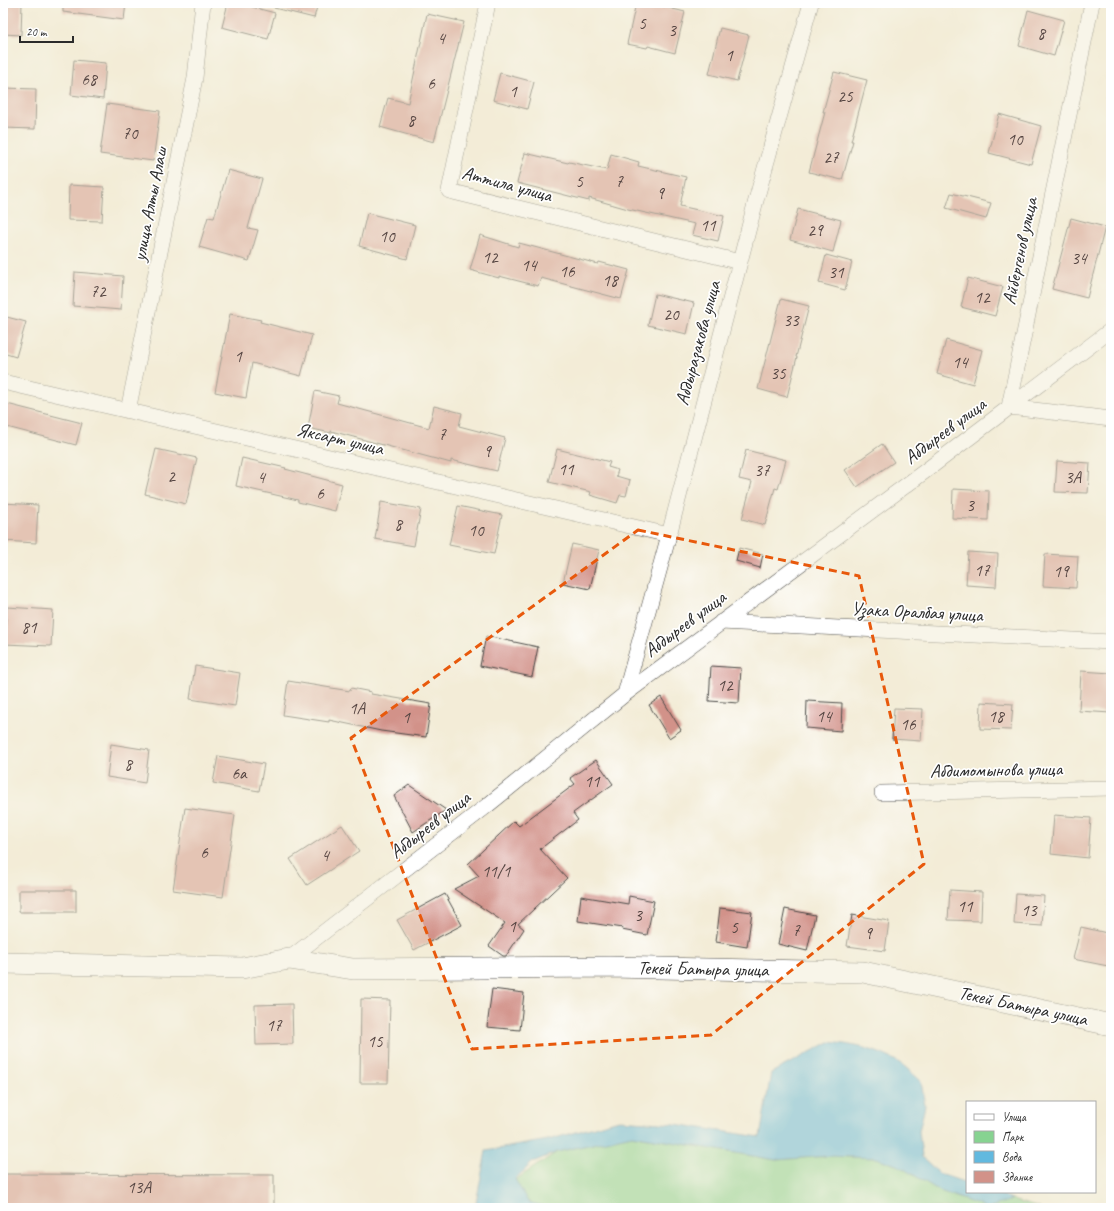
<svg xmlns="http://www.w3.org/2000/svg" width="1114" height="1211" font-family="Caveat,sans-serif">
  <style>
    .green { fill: #87d391; stroke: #597f5e }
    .water { fill: #62b9df; stroke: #467285 }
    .building { fill: #d29289 }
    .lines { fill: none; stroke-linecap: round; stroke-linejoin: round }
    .street-casing { stroke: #494845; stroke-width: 16 }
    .secondary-casing { stroke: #494845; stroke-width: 22 }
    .street { stroke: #fff; stroke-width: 15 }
    .secondary { stroke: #fff; stroke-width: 21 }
    .marked { fill: none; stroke: #e8590c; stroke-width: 3; stroke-dasharray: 8 5; stroke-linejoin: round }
    .labels { text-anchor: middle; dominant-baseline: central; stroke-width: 3.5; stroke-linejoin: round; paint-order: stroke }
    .number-label { font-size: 17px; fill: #554542 }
    .street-label { font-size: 19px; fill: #2b2b2b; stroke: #fff }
  </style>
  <rect width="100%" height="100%" fill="#fff"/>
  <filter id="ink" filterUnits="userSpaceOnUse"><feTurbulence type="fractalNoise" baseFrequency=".025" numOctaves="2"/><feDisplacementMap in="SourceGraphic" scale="8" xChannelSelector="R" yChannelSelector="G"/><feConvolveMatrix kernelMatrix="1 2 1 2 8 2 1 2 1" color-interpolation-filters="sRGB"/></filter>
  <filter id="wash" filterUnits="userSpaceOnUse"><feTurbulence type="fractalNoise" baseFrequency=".012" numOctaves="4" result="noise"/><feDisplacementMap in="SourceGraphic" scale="16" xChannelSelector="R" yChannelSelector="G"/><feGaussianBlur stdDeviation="0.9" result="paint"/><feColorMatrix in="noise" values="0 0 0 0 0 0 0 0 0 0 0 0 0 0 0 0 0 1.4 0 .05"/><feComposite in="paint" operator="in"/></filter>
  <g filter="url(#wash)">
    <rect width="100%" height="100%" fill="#f3ecd7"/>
    <!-- green -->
    <path class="green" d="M 631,1135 L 776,1160 L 827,1156 L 877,1158 L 899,1166 L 940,1191 L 987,1208 L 1012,1200 L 1040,1208 L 550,1208 L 528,1202 L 515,1180 L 557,1152 Z"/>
    <!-- water -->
    <path class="water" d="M 829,1042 C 856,1045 876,1049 900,1063 C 907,1068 914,1075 921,1081 L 925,1106 L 919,1131 L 922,1157 L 940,1174 L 967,1183 L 967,1192 L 995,1192 L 1012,1200 L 987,1208 L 940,1191 L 899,1166 L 877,1158 L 827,1156 L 776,1160 L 632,1135 L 557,1152 L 533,1162 L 515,1179 L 528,1202 L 550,1208 L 475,1208 L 486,1151 L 548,1140 L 619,1120 L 675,1124 L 760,1137 L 771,1073 Z"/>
    <g id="blocks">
      <!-- building -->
      <path class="building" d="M 3,3 L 22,3 L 21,35 L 3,34 Z
        M 63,3 L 126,3 L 124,20 L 63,12 Z
        M 228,3 L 237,3 L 275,13 L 268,39 L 222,27 Z
        M 275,3 L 318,3 L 314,18 L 274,8 Z
        M 636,3 L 658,3 L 657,5 L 685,12 L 675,53 L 648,46 L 647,48 L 627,44 Z
        M 1028,10 L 1064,20 L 1054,56 L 1019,46 Z
        M 427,14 L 464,22 L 434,142 L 380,127 L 388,98 L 408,103 Z
        M 720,28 L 749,35 L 737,81 L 709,74 Z
        M 74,60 L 106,63 L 103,99 L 71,95 Z
        M 834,72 L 867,80 L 851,141 L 853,141 L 842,180 L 809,172 L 825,112 L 823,112 Z
        M 500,73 L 534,82 L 527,109 L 493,100 Z
        M 3,88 L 36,89 L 35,129 L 3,128 Z
        M 107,104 L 160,111 L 153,161 L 100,154 Z
        M 999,114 L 1041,126 L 1031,164 L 989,153 Z
        M 525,153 L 568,163 L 569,162 L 607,170 L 611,154 L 639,162 L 638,166 L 686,177 L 680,206 L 724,216 L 718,241 L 692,235 L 695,224 L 628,209 L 589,198 L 589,201 L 517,183 Z
        M 228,170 L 262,179 L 248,228 L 258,230 L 249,261 L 199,247 L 208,217 L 214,218 Z
        M 69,185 L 104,187 L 102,221 L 68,220 Z
        M 951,193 L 991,203 L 986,219 L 946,208 Z
        M 798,209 L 841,220 L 833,252 L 790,240 Z
        M 367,213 L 415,225 L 407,259 L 359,246 Z
        M 1071,218 L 1105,227 L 1087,298 L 1052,289 Z
        M 480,235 L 518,247 L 519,243 L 598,264 L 599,262 L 629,270 L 621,299 L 541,278 L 538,286 L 499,276 L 499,278 L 470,270 Z
        M 826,255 L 852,262 L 845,290 L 819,283 Z
        M 75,272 L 123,276 L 121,310 L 73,306 Z
        M 968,278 L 1003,287 L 995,316 L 961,307 Z
        M 655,294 L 694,303 L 687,334 L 648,325 Z
        M 781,299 L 809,306 L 796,357 L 797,357 L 787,397 L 758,389 Z
        M 230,314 L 261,320 L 260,322 L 312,335 L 301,376 L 252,363 L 246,398 L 215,392 Z
        M 3,316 L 26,322 L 16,357 L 3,353 Z
        M 946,340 L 982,350 L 973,384 L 937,374 Z
        M 315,391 L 339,396 L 337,403 L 429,428 L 434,406 L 462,413 L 459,426 L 505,438 L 497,471 L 451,460 L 451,463 L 331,431 L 331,433 L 308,428 Z
        M 3,403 L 82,423 L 76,445 L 3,426 Z
        M 882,444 L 894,462 L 857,487 L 845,470 Z
        M 156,449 L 197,458 L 186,504 L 145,494 Z
        M 557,449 L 610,462 L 608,467 L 618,470 L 616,476 L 630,480 L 626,496 L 620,495 L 617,503 L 590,495 L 591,492 L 549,482 Z
        M 746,450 L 786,460 L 778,489 L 775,488 L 765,525 L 742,519 L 752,482 L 739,479 Z
        M 242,458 L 286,468 L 285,469 L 342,484 L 335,511 L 298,502 L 298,500 L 236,486 Z
        M 1057,461 L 1090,463 L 1088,493 L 1055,492 Z
        M 953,489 L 989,491 L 988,520 L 952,518 Z
        M 381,502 L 421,509 L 414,546 L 375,539 Z
        M 3,503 L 38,505 L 36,543 L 3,541 Z
        M 458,506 L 502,515 L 494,554 L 449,545 Z
        M 572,544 L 599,550 L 590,589 L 563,583 Z
        M 739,548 L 763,554 L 760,568 L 736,561 Z
        M 968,552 L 998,554 L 996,587 L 966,585 Z
        M 1045,554 L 1078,556 L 1076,588 L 1043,586 Z
        M 7,607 L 53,610 L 51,646 L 4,644 Z
        M 486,636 L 538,647 L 532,677 L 480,666 Z
        M 195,666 L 240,673 L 235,706 L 190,699 Z
        M 711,666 L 741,668 L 739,703 L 709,701 Z
        M 1081,671 L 1111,673 L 1111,713 L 1079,711 Z
        M 288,681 L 350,691 L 351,688 L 371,692 L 371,694 L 431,704 L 426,737 L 381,731 L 329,720 L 329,722 L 283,715 Z
        M 661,697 L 681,730 L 669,738 L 649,705 Z
        M 807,701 L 842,703 L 841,731 L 806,728 Z
        M 981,702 L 1013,704 L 1011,730 L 980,729 Z
        M 894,708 L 923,709 L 921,741 L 892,739 Z
        M 111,744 L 149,750 L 145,783 L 107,777 Z
        M 218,756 L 264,764 L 259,791 L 213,783 Z
        M 596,760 L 613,784 L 573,813 L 578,820 L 540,849 L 567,878 L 518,924 L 524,929 L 506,956 L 503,956 L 489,946 L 505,923 L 454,889 L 479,876 L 468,864 L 514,821 L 519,826 L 575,784 L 570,778 Z
        M 409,785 L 446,810 L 413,832 L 394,796 Z
        M 185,808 L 235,815 L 223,897 L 173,890 Z
        M 1054,815 L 1091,818 L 1088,858 L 1051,854 Z
        M 342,825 L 359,851 L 307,885 L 290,859 Z
        M 19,890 L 76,890 L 76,912 L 19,912 Z
        M 950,890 L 982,892 L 981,921 L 948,920 Z
        M 445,894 L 462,925 L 414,950 L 397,920 Z
        M 1016,894 L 1044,896 L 1042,926 L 1014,924 Z
        M 581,896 L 628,904 L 629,896 L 654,901 L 647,935 L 622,930 L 623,928 L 578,921 Z
        M 720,908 L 752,912 L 747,947 L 716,942 Z
        M 785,909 L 815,915 L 807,951 L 778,944 Z
        M 852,915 L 889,921 L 885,951 L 847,946 Z
        M 1081,927 L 1111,934 L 1111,952 L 1108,966 L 1073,959 Z
        M 492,989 L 524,993 L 520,1030 L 487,1027 Z
        M 361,999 L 390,1000 L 388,1083 L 360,1083 Z
        M 292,1004 L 293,1044 L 256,1045 L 255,1005 Z
        M 3,1174 L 274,1175 L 274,1208 L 3,1208 Z"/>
    </g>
  </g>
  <g filter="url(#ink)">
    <use href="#blocks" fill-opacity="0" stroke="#494845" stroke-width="1"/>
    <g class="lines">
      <!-- street casing -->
      <g class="street-casing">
        <path id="street" d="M 488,3 L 449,191 L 740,262
          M 1092,3 L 1009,407 L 1111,419
          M 3,382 L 669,535
          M 128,411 L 195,78 L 203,3
          M 721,622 L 1111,642
          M 625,694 L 669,535 L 755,204 L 811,3
          M 882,793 L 1111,788
          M 289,959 L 488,805 L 625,694 L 928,469 L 1111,330"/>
      </g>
      <!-- secondary casing -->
      <g class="secondary-casing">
        <path id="secondary" d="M 3,963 L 242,968 L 289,959 L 353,969 L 610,967 L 863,972 L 1111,1025"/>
      </g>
      <!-- street -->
      <use href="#street" class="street"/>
      <!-- secondary -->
      <use href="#secondary" class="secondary"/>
    </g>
  </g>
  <!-- marked area -->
  <path d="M0 0H1114V1211H0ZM 638,530 L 859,576 L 924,864 L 711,1035 L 472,1049 L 351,738 Z" fill="#f3ecd7" fill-opacity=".55" fill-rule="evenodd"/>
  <path class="marked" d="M 638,530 L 859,576 L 924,864 L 711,1035 L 472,1049 L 351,738 Z"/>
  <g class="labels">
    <!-- number labels -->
    <g class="number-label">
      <text x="642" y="23">5</text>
      <text x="672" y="30">3</text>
      <text x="1041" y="33">8</text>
      <text x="441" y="38">4</text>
      <text x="729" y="55">1</text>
      <text x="89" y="79">68</text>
      <text x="431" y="83">6</text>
      <text x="513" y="91">1</text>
      <text x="845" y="96">25</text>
      <text x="411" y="120">8</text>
      <text x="130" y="133">70</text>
      <text x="1015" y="139">10</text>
      <text x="831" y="157">27</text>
      <text x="579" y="181">5</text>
      <text x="619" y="181">7</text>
      <text x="660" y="193">9</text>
      <text x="708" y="225">11</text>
      <text x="815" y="230">29</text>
      <text x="387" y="236">10</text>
      <text x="490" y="257">12</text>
      <text x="1079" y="258">34</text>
      <text x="529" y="265">14</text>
      <text x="567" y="271">16</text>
      <text x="836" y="272">31</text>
      <text x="610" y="280">18</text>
      <text x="98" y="291">72</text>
      <text x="982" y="297">12</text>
      <text x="671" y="314">20</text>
      <text x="791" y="320">33</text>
      <text x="238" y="356">1</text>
      <text x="960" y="362">14</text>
      <text x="778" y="373">35</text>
      <text x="442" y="434">7</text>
      <text x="487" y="451">9</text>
      <text x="566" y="469">11</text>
      <text x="762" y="470">37</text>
      <text x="171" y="476">2</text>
      <text x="261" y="477">4</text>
      <text x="1073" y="477">3А</text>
      <text x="320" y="493">6</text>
      <text x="970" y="505">3</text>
      <text x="398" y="524">8</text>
      <text x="476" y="530">10</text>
      <text x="982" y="570">17</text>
      <text x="1061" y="571">19</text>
      <text x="29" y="627">81</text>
      <text x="725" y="685">12</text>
      <text x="357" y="708">1А</text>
      <text x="824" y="716">14</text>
      <text x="996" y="716">18</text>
      <text x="406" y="717">1</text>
      <text x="908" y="724">16</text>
      <text x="128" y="764">8</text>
      <text x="239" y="773">6а</text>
      <text x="592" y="781">11</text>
      <text x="204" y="852">6</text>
      <text x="325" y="855">4</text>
      <text x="496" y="871">11/1</text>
      <text x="965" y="906">11</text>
      <text x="1029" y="910">13</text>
      <text x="638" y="915">3</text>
      <text x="512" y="926">1</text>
      <text x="734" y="927">5</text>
      <text x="796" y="930">7</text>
      <text x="868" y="933">9</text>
      <text x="274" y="1025">17</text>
      <text x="375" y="1041">15</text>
      <text x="139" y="1187">13А</text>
    </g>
    <!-- street labels -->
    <g class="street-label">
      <text transform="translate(507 184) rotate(15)">Аттила улица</text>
      <text transform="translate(150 204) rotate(-79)">улица Алты Алаш</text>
      <text transform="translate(1020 251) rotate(-78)">Айбергенов улица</text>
      <text transform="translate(698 343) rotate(-75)">Абдыразакова улица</text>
      <text transform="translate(945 431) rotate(-37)">Абдыреев улица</text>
      <text transform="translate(340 439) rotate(13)">Яксарт улица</text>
      <text transform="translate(917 612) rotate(3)">Узака Оралбая улица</text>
      <text transform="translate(685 624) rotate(-37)">Абдыреев улица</text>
      <text transform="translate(996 770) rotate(-1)">Абдимомынова улица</text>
      <text transform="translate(430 825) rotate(-38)">Абдыреев улица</text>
      <text transform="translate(703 969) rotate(1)">Текей Батыра улица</text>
      <text transform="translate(1023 1006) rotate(12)">Текей Батыра улица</text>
    </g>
  </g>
  <!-- margin -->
  <rect width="1114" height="1211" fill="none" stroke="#fff" stroke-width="16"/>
  <!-- legend -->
  <rect x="966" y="1101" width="130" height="92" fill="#ffffff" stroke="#aaaaaa"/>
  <rect x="974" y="1114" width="20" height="6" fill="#ffffff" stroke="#aaaaaa"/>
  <text x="1002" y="1121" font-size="12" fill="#2b2b2b">Улица</text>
  <rect x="974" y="1131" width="20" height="12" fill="#87d391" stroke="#aaaaaa"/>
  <text x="1002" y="1141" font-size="12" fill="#2b2b2b">Парк</text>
  <rect x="974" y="1151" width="20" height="12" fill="#62b9df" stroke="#aaaaaa"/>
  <text x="1002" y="1161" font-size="12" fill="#2b2b2b">Вода</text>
  <rect x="974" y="1171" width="20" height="12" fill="#d29289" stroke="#aaaaaa"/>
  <text x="1002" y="1181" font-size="12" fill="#2b2b2b">Здание</text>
  <!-- scale -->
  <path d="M20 36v6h53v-6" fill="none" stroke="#2b2b2b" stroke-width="2"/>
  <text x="26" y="36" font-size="12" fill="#2b2b2b" stroke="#ffffff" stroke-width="3" paint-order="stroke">20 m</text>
</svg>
